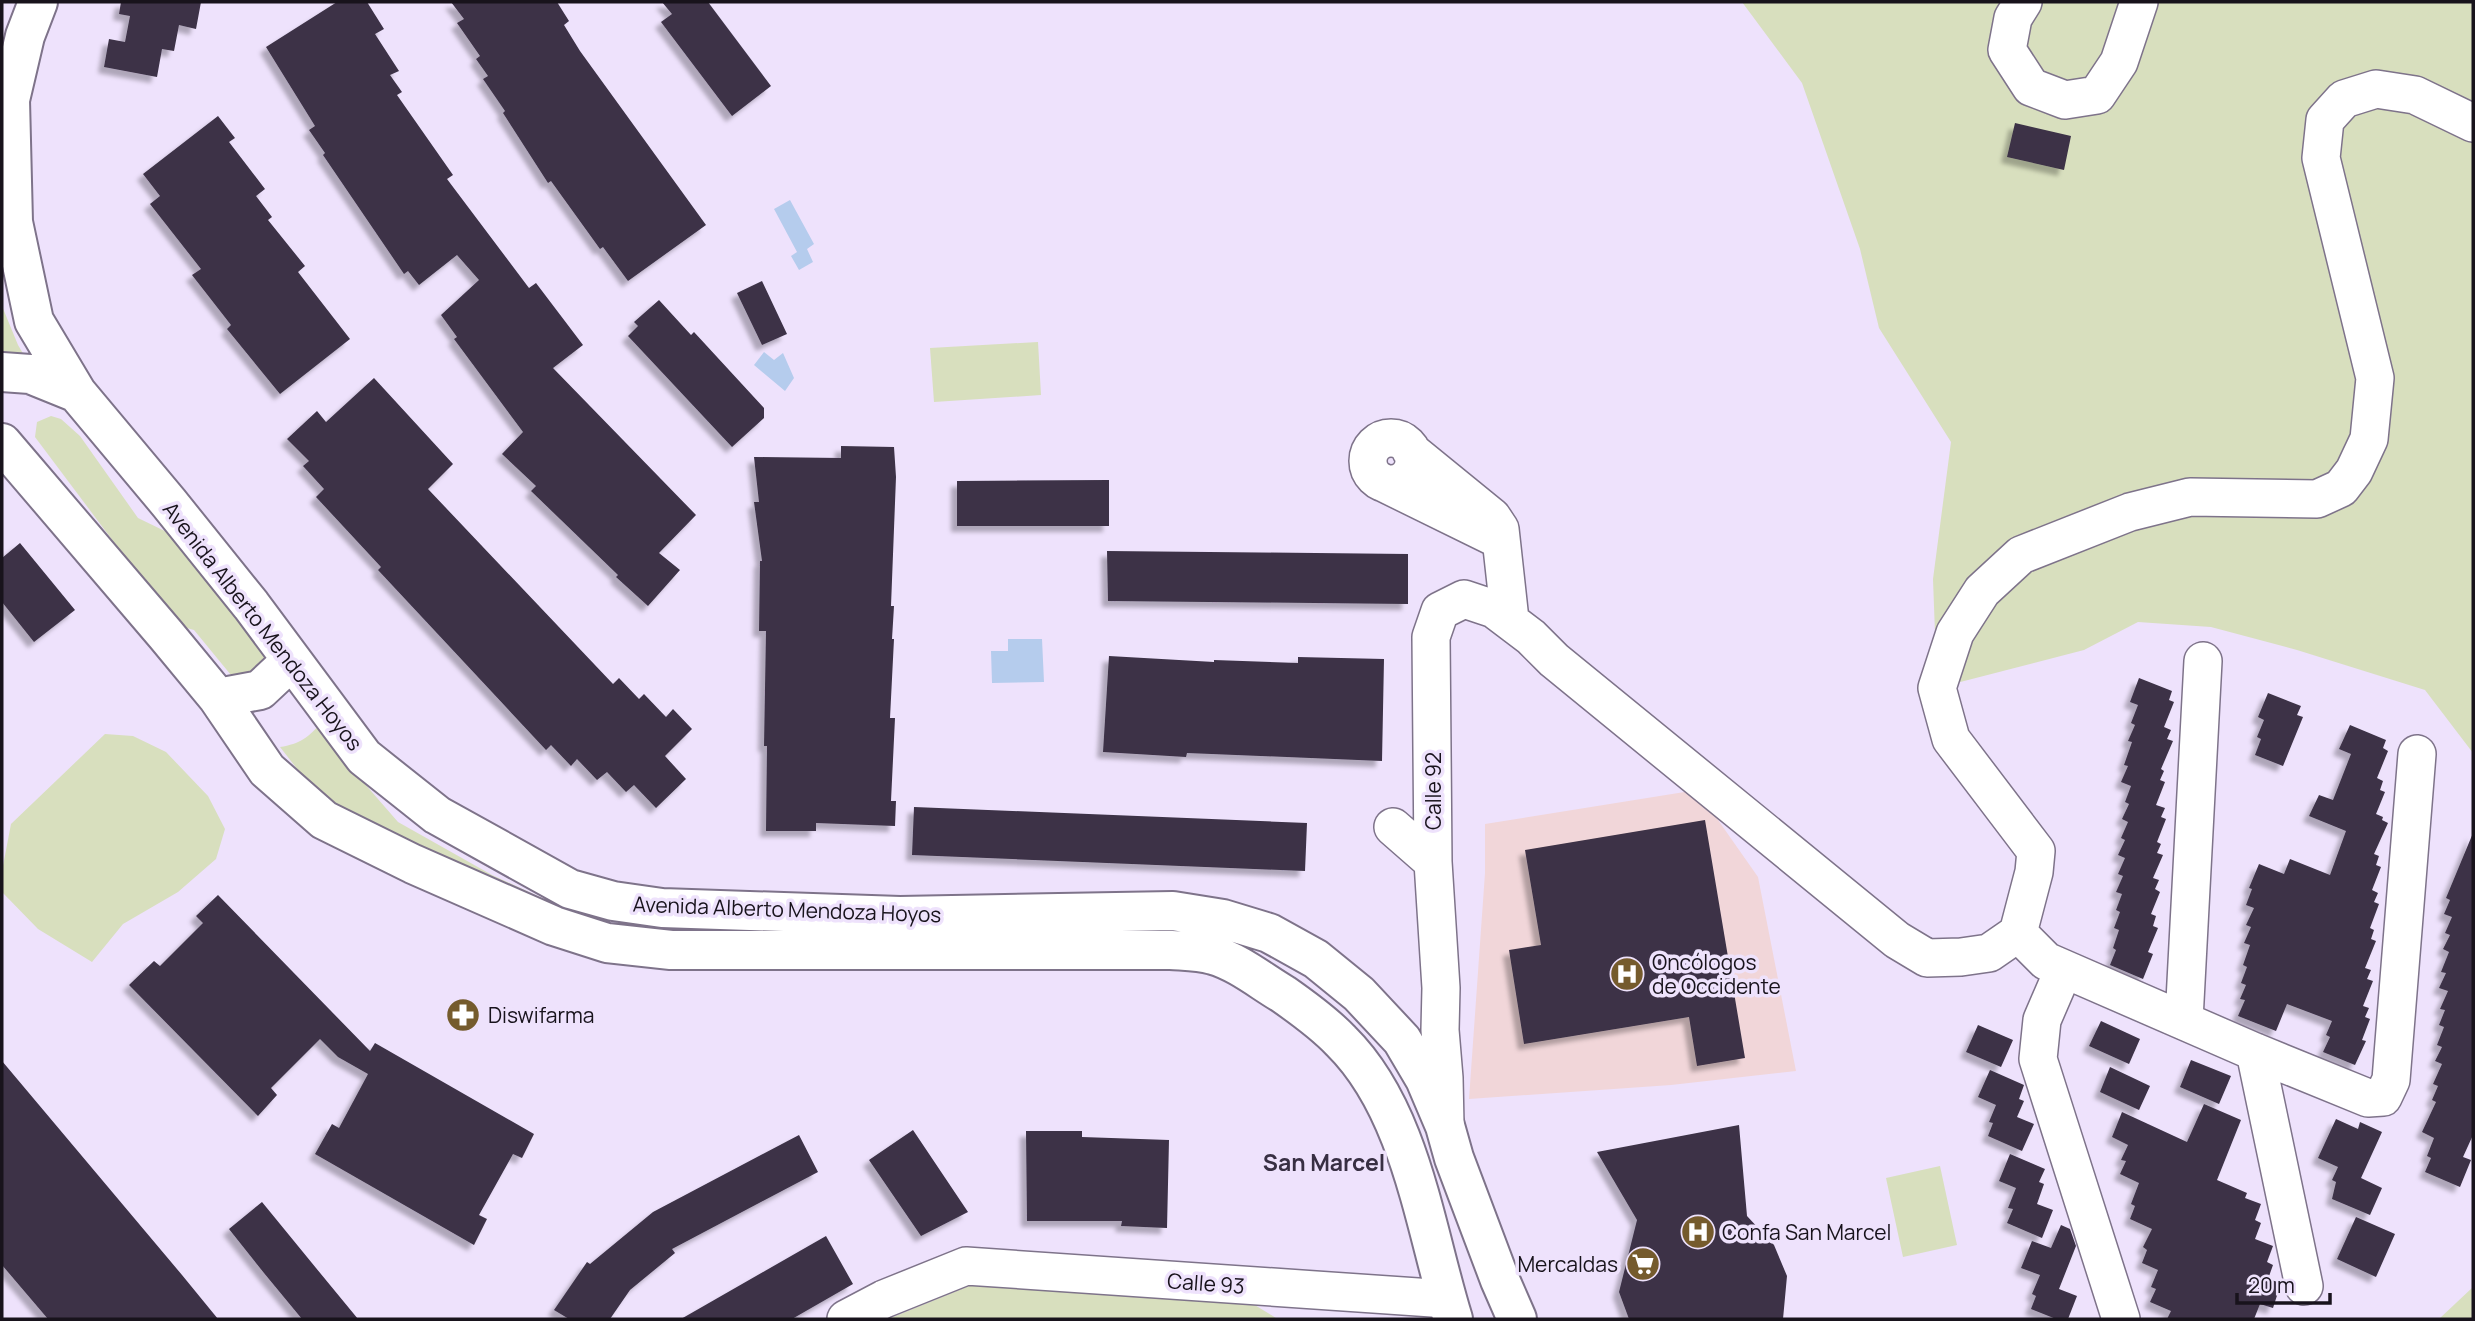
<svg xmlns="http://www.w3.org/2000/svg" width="2475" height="1321" font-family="Manrope,sans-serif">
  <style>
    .medical { fill: #f1d6d9 }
    .green { fill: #d8dfbe }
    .water { fill: #b5cced }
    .building { fill: #3c3246; filter: url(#shadow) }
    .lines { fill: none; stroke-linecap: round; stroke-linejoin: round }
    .street-casing { stroke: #7e738a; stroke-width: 40 }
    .primary-casing { stroke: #7e738a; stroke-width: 42 }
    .street { stroke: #fff; stroke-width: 37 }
    .primary { stroke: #fff; stroke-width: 38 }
    .labels { text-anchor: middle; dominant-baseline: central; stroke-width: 7; stroke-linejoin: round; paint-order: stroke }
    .street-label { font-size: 21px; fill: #18131c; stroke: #eee2fc }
    .poi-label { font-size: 21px; fill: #18131c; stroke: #eee2fc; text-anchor: start }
    .neighbourhood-label { font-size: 23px; font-weight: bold; fill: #382f43; stroke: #eee2fc }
  </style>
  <defs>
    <filter id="shadow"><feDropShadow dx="-6" dy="6" stdDeviation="2" flood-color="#0004"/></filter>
  </defs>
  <rect width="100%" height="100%" fill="#eee2fc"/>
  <!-- medical -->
  <path class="medical" d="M 1697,790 L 1758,877 L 1796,1071 L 1671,1085 L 1469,1099 L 1485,873 L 1485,824 Z"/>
  <!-- green -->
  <path class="green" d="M 1742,2 L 2473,2 L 2473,753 L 2425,690 L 2297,650 L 2211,627 L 2138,622 L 2084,650 L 1937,688 L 1933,579 L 1951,442 L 1879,328 L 1860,249 L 1802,83 Z
    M 2,306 L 18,345 L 31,367 L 2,361 Z
    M 1038,342 L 1041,395 L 934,402 L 930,348 Z
    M 51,416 L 61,419 L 80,436 L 138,518 L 175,536 L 271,661 L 240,686 L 194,630 L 176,625 L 35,437 L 37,422 Z
    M 322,722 L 351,768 L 398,822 L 492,875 L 566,909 L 486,889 L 359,820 L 312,788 L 280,747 C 300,744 309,737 322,722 Z
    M 105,734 L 133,736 L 166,752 L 208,796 L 225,829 L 216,859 L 178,892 L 123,924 L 92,962 L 38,929 L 2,892 L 2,871 L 11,824 Z
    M 1940,1166 L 1957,1245 L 1903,1257 L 1886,1178 Z
    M 979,1282 L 1235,1293 L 1276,1318 L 888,1319 Z
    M 2473,1287 L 2473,1319 L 2439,1319 Z"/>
  <!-- water -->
  <path class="water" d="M 790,200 L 814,244 L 807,249 L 813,262 L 799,270 L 791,256 L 797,252 L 774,209 Z
    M 764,352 L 774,360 L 783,353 L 794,378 L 785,391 L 754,365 Z
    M 1008,639 L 1042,639 L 1044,682 L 992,683 L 991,651 L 1008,651 Z"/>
  <!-- building -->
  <path class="building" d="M 121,2 L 201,2 L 196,29 L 179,25 L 174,51 L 162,49 L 157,77 L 104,67 L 109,39 L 125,42 L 130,16 L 119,14 Z
    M 337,2 L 367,2 L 384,29 L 375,34 L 399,71 L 390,75 L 402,92 L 397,95 L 453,175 L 447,179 L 529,288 L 536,283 L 583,345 L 553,368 L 696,515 L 659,553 L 680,570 L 648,606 L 616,577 L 618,575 L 531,491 L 536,486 L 502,454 L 523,432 L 454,339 L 457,337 L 441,315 L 479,280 L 457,255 L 419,285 L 408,271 L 404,274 L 323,155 L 325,153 L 309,130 L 315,126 L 266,47 Z
    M 451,2 L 557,2 L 569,21 L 564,25 L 580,51 L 706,225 L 628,281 L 603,247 L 600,249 L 551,181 L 548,183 L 503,113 L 505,111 L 483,79 L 488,76 L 476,59 L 480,56 L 457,23 L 464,19 Z
    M 662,2 L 708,2 L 771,86 L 732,116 L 661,22 L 672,14 Z
    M 218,116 L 235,138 L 229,142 L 265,189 L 256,196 L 272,217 L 268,220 L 305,266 L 298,272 L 350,339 L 280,394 L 227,329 L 231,325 L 192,275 L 201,269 L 150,204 L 160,196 L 143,174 Z
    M 2015,123 L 2071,136 L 2064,170 L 2007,157 Z
    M 762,281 L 787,334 L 762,345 L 737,293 Z
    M 659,300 L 691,335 L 694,332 L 764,408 L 764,418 L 732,447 L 628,336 L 638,326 L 634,322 Z
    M 374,378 L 453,464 L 428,489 L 613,684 L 619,678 L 639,699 L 644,694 L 666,717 L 673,709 L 692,729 L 665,756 L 686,779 L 656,808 L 634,785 L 626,792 L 607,772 L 597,780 L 577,759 L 571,766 L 551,745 L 546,750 L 378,570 L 381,567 L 316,497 L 324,489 L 303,466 L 309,461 L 287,439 L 317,411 L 326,422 Z
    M 841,446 L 894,447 L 896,477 L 891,606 L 894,606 L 892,639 L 894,639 L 890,718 L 895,718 L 891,801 L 896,801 L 895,826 L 816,823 L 816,831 L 766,831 L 767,746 L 764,746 L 766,631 L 759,631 L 760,561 L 762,561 L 754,502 L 759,502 L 754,457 L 841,458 Z
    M 1109,480 L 1109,526 L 957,526 L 957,481 Z
    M 20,543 L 75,610 L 34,642 L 2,602 L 2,558 Z
    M 1107,551 L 1408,554 L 1408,604 L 1108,601 Z
    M 1109,656 L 1214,662 L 1214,660 L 1298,663 L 1298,657 L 1384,659 L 1382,761 L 1187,753 L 1186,757 L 1103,752 Z
    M 2139,678 L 2172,691 L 2169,700 L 2174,702 L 2164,727 L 2171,730 L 2167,739 L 2173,741 L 2161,769 L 2164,771 L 2160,780 L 2165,782 L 2156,805 L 2165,808 L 2161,817 L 2166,819 L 2157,842 L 2161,844 L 2157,853 L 2163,855 L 2153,878 L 2159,880 L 2155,889 L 2160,892 L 2151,914 L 2156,916 L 2153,926 L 2158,928 L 2148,952 L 2153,954 L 2143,979 L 2110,965 L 2116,950 L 2113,948 L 2119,930 L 2114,928 L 2120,912 L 2116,910 L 2122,894 L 2116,892 L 2123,876 L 2118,874 L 2125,858 L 2118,855 L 2125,840 L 2121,838 L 2128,822 L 2122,819 L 2129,804 L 2125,802 L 2131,786 L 2121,782 L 2128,766 L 2124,765 L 2132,742 L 2128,741 L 2135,725 L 2131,723 L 2138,705 L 2130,702 Z
    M 2268,693 L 2301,706 L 2297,715 L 2303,717 L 2283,766 L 2255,755 L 2261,739 L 2257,737 L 2264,720 L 2258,717 Z
    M 2350,725 L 2386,740 L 2383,748 L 2388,751 L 2377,778 L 2383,781 L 2380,790 L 2385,792 L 2376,814 L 2383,817 L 2382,820 L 2388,823 L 2374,854 L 2379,856 L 2376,865 L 2381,867 L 2372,890 L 2378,893 L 2374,902 L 2379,904 L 2370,928 L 2374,930 L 2371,939 L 2376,941 L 2365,968 L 2371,970 L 2367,979 L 2373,981 L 2363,1006 L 2369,1008 L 2365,1017 L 2370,1019 L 2362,1040 L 2366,1041 L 2355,1065 L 2323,1052 L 2330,1037 L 2326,1035 L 2332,1021 L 2287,1004 L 2276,1031 L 2238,1016 L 2245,1000 L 2240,999 L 2246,985 L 2241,983 L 2247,967 L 2243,965 L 2250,945 L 2244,943 L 2251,927 L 2246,925 L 2254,908 L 2246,905 L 2252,889 L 2249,888 L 2259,864 L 2284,874 L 2290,859 L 2330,875 L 2346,831 L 2309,816 L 2319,795 L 2333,800 L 2351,754 L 2339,749 Z
    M 914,807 L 1307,823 L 1305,871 L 912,855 Z
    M 1705,820 L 1745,1058 L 1697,1066 L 1689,1017 L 1524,1044 L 1509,950 L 1541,945 L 1525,850 Z
    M 2473,833 L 2473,1135 L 2463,1157 L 2471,1160 L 2460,1187 L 2425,1172 L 2431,1158 L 2427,1156 L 2434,1138 L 2422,1132 L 2436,1102 L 2432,1100 L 2438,1086 L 2433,1084 L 2442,1064 L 2435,1061 L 2442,1047 L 2437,1045 L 2444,1027 L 2439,1025 L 2445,1010 L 2440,1009 L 2448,991 L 2439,988 L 2446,973 L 2441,972 L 2449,952 L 2443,949 L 2450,935 L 2445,933 L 2452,917 L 2444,914 L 2450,900 L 2446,898 Z
    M 218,895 L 370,1051 L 375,1043 L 534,1134 L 522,1158 L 513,1154 L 479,1215 L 487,1219 L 474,1245 L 315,1154 L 332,1124 L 339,1128 L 368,1074 L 338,1057 L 320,1039 L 271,1088 L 277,1095 L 258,1116 L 129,985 L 154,961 L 160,966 L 203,923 L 196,916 Z
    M 2101,1021 L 2140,1039 L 2129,1064 L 2089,1046 Z
    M 1978,1025 L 2013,1040 L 2001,1067 L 1966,1052 Z
    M 2191,1060 L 2231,1076 L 2219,1104 L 2180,1087 Z
    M 2,1061 L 182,1275 L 218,1319 L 48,1319 L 2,1265 Z
    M 2110,1067 L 2150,1086 L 2139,1110 L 2100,1092 Z
    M 1990,1070 L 2024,1085 L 2019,1099 L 2024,1101 L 2017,1117 L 2034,1124 L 2022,1151 L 1988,1136 L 1993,1123 L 1989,1122 L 1996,1105 L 1978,1097 Z
    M 2204,1104 L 2241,1120 L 2217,1180 L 2247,1193 L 2245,1198 L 2261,1204 L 2255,1220 L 2261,1223 L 2255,1239 L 2273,1246 L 2267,1262 L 2273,1265 L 2268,1279 L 2281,1283 L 2273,1308 L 2260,1304 L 2254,1319 L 2167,1319 L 2171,1311 L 2150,1302 L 2156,1289 L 2151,1287 L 2158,1270 L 2142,1263 L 2147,1250 L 2143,1247 L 2152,1229 L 2130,1219 L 2135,1206 L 2131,1204 L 2139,1183 L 2120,1174 L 2126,1161 L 2121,1160 L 2128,1145 L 2112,1137 L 2122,1112 L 2187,1142 Z
    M 2336,1119 L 2358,1129 L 2360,1122 L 2382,1132 L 2361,1178 L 2382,1188 L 2370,1215 L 2332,1199 L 2336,1182 L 2332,1180 L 2338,1167 L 2318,1158 Z
    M 1739,1125 L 1747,1216 L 1774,1245 L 1787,1276 L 1783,1319 L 1629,1319 L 1619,1292 L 1637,1220 L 1597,1152 Z
    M 913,1130 L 968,1212 L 921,1236 L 869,1160 Z
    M 1026,1131 L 1082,1131 L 1082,1137 L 1169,1140 L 1167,1228 L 1121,1226 L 1122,1221 L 1027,1221 Z
    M 799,1135 L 818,1172 L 672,1249 L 675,1253 L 630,1290 L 610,1319 L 569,1319 L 554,1310 L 587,1262 L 590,1264 L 653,1212 Z
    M 2010,1154 L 2045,1169 L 2039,1182 L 2044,1184 L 2037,1204 L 2053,1210 L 2042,1238 L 2007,1223 L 2013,1209 L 2008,1208 L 2016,1188 L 1999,1181 Z
    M 262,1202 L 316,1268 L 358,1319 L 302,1319 L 264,1273 L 229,1229 Z
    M 2356,1217 L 2395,1234 L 2376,1277 L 2337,1259 Z
    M 2061,1225 L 2070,1229 L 2076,1246 L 2059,1289 L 2077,1296 L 2068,1319 L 2056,1319 L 2031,1309 L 2036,1296 L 2032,1294 L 2040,1275 L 2021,1268 L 2032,1241 L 2051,1248 Z
    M 826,1236 L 853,1284 L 792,1319 L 681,1319 Z"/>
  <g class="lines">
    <!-- street casing -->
    <g class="street-casing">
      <path id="street" d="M 2023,2 L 2013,18 L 2007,50 L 2031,87 L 2065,100 L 2097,95 L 2119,62 L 2139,2
        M1368 461a23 23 0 1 1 46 0a23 23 0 1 1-46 0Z
        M 1411,451 L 1492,517 L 1500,529 L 1510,620
        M 1380,481 L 1496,538
        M 1393,827 L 1433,862
        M 2018,933 L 2046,961 L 2255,1052 L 2368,1098 L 2383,1097 L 2391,1080 L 2417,754
        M 2064,969 L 2042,1020 L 2038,1059 L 2121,1319
        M 2184,1020 L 2203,661
        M 2255,1052 L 2304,1286
        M 1445,1125 L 1444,1078 L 1440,1030 L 1441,988 L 1433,862 L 1431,637 L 1440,611 L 1464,599 L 1494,609 L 1531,637 L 1554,660 L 1897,940 L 1927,958 L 1961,957 L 1989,953 L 2018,933 L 2034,872 L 2036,851 L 1951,739 L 1937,688 L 1955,633 L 1982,591 L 2021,555 L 2130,512 L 2190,497 L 2317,499 L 2341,488 L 2354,471 L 2369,439 L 2375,378 L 2321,158 L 2325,120 L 2344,99 L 2376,89 L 2415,95 L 2473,123
        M 846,1319 L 884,1299 L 966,1266 L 1447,1299"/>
    </g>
    <!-- primary casing -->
    <g class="primary-casing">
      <path id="primary" d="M 38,2 L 25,36 L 10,100 L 13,222 L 34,321 L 77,393 L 169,503 L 251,605 L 364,757 L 437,815 L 570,889 L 613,901 L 662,908 L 900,916 L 1173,911 L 1223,919 L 1269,933 L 1316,959 L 1359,994 L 1402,1040 L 1425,1079 L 1445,1126 L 1454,1158 L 1500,1280 L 1517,1319
        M 2,372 L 30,374 L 77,393
        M 2,443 L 166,635 L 218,698 L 267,770 L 324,820 L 413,864 L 554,926 L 607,943 L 671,950 L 1171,950 C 1184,951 1200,951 1213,955 C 1238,962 1261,981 1283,994 C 1303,1008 1324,1023 1341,1041 C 1411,1110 1425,1229 1453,1319
        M 218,698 L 260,690 L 291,661"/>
    </g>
    <!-- street -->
    <use href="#street" class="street"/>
    <!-- primary -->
    <use href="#primary" class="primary"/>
  </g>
  <!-- icons -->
  <defs>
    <g id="hospital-disc" transform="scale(1.75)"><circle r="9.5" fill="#755b2d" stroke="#eee2fc"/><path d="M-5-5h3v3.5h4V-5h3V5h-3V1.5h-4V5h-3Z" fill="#fff"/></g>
    <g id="pharmacy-disc" transform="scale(1.75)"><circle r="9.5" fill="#755b2d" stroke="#eee2fc"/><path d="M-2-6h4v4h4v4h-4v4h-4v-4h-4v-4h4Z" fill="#fff"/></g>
    <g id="supermarket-disc" transform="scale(1.75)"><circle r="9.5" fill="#755b2d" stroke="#eee2fc"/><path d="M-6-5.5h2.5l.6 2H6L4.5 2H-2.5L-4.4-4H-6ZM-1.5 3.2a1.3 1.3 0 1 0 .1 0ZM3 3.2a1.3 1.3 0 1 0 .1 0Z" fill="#fff"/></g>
  </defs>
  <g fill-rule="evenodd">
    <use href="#hospital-disc" x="1627" y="974"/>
    <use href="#pharmacy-disc" x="463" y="1015"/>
    <use href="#hospital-disc" x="1698" y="1232"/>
    <use href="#supermarket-disc" x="1643" y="1264"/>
  </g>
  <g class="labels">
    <!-- street labels -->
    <g class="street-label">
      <text transform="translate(263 626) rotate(52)">Avenida Alberto Mendoza Hoyos</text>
      <text transform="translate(1433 791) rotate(-90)">Calle 92</text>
      <text transform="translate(787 909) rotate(2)">Avenida Alberto Mendoza Hoyos</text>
      <text transform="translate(1206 1283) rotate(4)">Calle 93</text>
    </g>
    <!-- poi labels -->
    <g class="poi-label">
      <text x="1652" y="962">Oncólogos<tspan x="1652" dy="24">de Occidente</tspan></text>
      <text x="488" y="1015">Diswifarma</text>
      <text x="1722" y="1232">Confa San Marcel</text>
      <text x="1618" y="1264" text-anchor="end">Mercaldas</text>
    </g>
    <!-- neighbourhood labels -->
    <g class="neighbourhood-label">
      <text x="1324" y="1162">San Marcel</text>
    </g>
  </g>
  <!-- border -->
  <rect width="2475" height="1321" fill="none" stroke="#18131c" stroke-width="7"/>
  <!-- scale -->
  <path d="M2237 1293v10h93v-10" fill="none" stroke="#18131c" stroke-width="3.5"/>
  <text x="2248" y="1293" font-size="21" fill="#18131c" stroke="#eee2fc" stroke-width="5" paint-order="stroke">20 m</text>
</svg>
